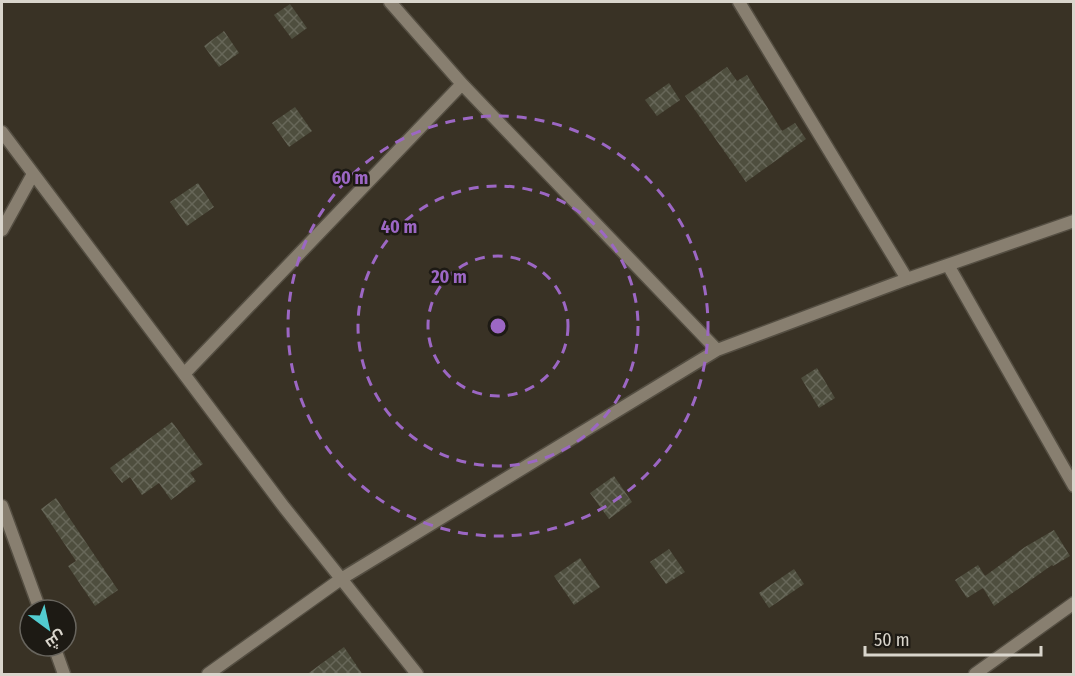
<svg xmlns="http://www.w3.org/2000/svg" width="1075" height="676" font-family="'Fira Sans Condensed',Cairo,sans-serif">
  <style>
    .building { fill: url(#building-cross-hatch) }
    .lines { fill: none; stroke-linecap: round; stroke-linejoin: round }
    .minor-casing { stroke: #544e42; stroke-width: 15 }
    .minor { stroke: #887f70; stroke-width: 12 }
    .ring { fill: none; stroke: #9c67c4; stroke-width: 3; stroke-dasharray: 10 8 }
    .centre { fill: #9c67c4; stroke: #1d1a14; stroke-width: 3 }
    .ring-label { font-size: 18px; text-anchor: middle; font-weight: bold; fill: #9c67c4; stroke: #1d1a14; stroke-width: 5; stroke-linejoin: round; paint-order: stroke }
  </style>
  <defs>
    <pattern id="building-cross-hatch" width="8" height="8" patternUnits="userSpaceOnUse" patternTransform="scale(1.5)"><rect width="8" height="8" fill="#4e4e3e"/><path d="M0 0l8 8M0 8l8-8" fill="none" stroke="#676759"/></pattern>
  </defs>
  <rect width="100%" height="100%" fill="#393225"/>
  <!-- building -->
  <path class="building" d="M 290,4 L 307,28 L 292,39 L 274,15 Z
    M 224,31 L 239,53 L 219,67 L 204,46 Z
    M 727,67 L 737,81 L 747,75 L 782,131 L 795,123 L 806,139 L 746,182 L 685,96 Z
    M 669,83 L 680,100 L 657,116 L 645,100 Z
    M 295,107 L 312,131 L 289,147 L 272,123 Z
    M 198,183 L 214,207 L 187,226 L 170,202 Z
    M 817,368 L 835,398 L 819,408 L 801,378 Z
    M 172,422 L 203,464 L 190,473 L 196,481 L 171,500 L 159,483 L 142,495 L 130,477 L 122,483 L 110,468 Z
    M 614,476 L 632,502 L 609,519 L 590,493 Z
    M 56,498 L 118,590 L 95,606 L 68,566 L 76,561 L 41,509 Z
    M 1054,530 L 1070,556 L 1053,566 L 1052,565 L 994,606 L 983,588 L 967,598 L 955,580 L 978,565 L 985,576 L 1025,547 Z
    M 669,549 L 685,572 L 666,584 L 650,562 Z
    M 580,558 L 600,587 L 574,605 L 554,576 Z
    M 794,569 L 804,584 L 769,608 L 759,593 Z
    M 344,647 L 363,675 L 306,675 Z"/>
  <g class="lines">
    <!-- minor casing -->
    <g class="minor-casing">
      <path id="minor" d="M 390,2 L 462,84
        M 739,2 L 907,279
        M 2,132 L 284,507 L 417,674
        M 2,230 L 33,174
        M 948,265 L 1074,486
        M 184,374 L 462,84 L 717,350
        M 2,506 L 40,610
        M 54,646 L 64,674
        M 208,674 L 341,579 L 717,350 L 907,279 L 1074,221
        M 975,674 L 1074,603"/>
    </g>
    <!-- minor -->
    <use href="#minor" class="minor"/>
  </g>
  <!-- distance rings -->
  <g class="ring">
    <circle cx="498" cy="326" r="70"/>
    <circle cx="498" cy="326" r="140"/>
    <circle cx="498" cy="326" r="210"/>
  </g>
  <circle cx="498" cy="326" r="9" class="centre"/>
  <g class="ring-label">
    <text x="350" y="184">60 m</text>
    <text x="399" y="233">40 m</text>
    <text x="449" y="283">20 m</text>
  </g>
  <!-- border -->
  <rect width="1075" height="676" fill="none" stroke="#d9d5cc" stroke-width="6"/>
  <!-- north arrow -->
  <g transform="translate(48 628) rotate(147)"><circle r="28" fill="#1d1a14" stroke="#68655e" stroke-width="1.5"/>
  <path d="M0-4.5L10 22L0 15L-10 22Z" fill="#52ccd0"/>
  <text y="-9" font-size="16" font-weight="bold" text-anchor="middle" fill="#d9d5cc">ش</text>
  </g>
  <!-- scale -->
  <path d="M865 646v9h176v-9" fill="none" stroke="#d9d5cc" stroke-width="3"/>
  <text x="874" y="646" font-size="18" fill="#d9d5cc" stroke="#1d1a14" stroke-width="4.5" paint-order="stroke">50 m</text>
</svg>
